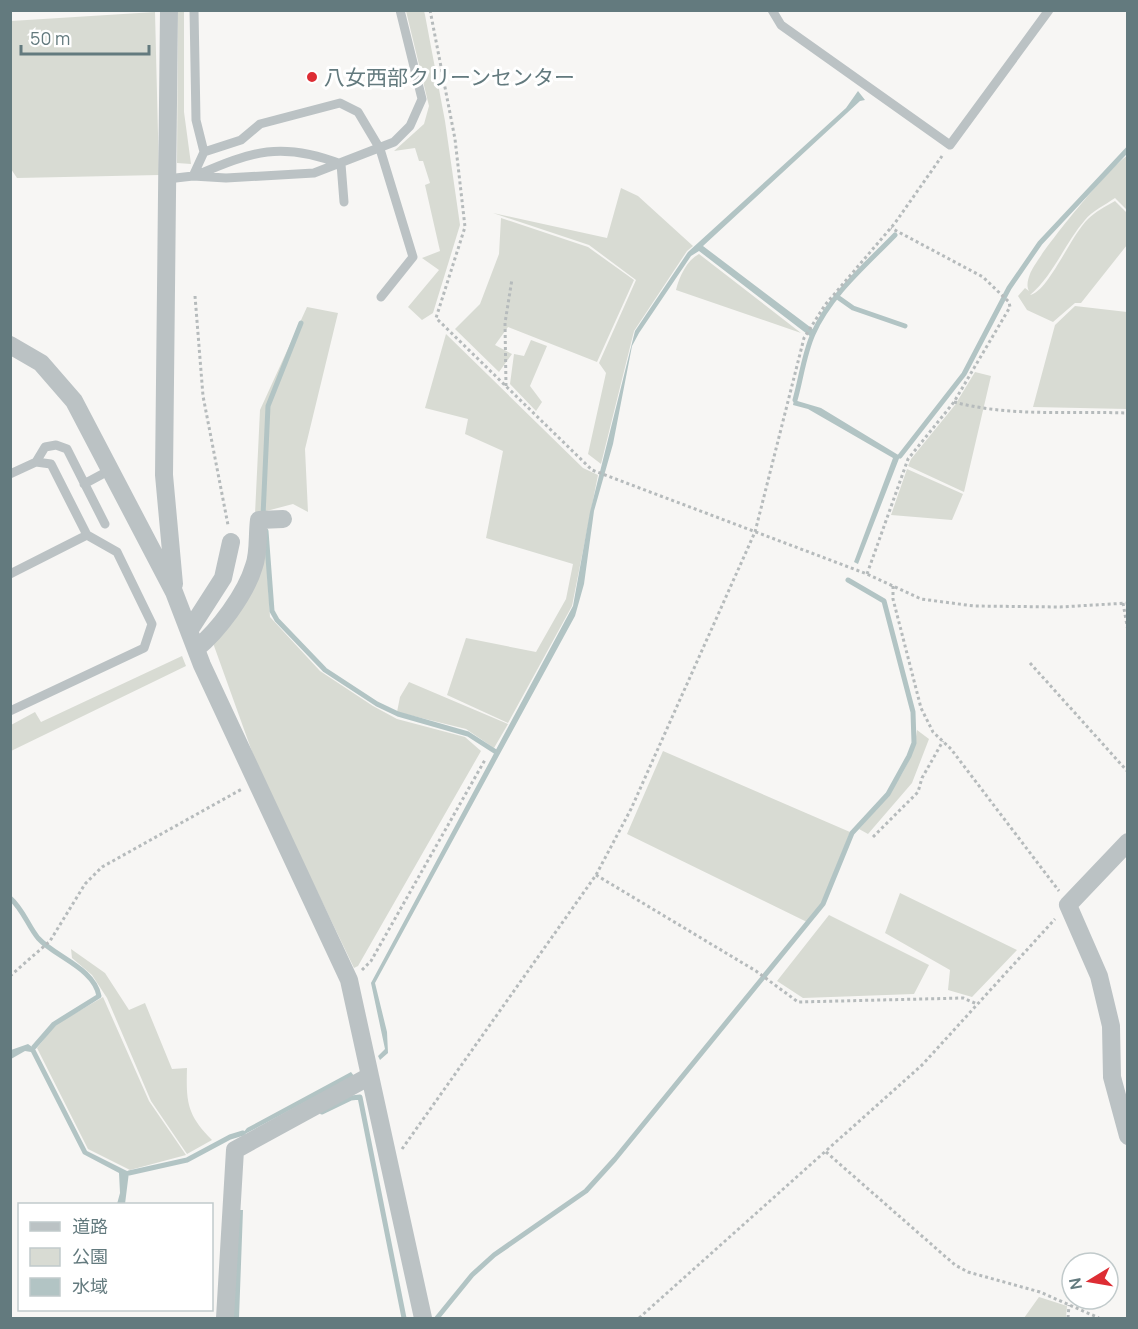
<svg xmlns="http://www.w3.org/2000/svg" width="1138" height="1329" font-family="Manrope,'Noto Sans JP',sans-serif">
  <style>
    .green { fill: #d8dbd3 }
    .water { fill: #b2c4c4 }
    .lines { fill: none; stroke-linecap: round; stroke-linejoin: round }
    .stream { stroke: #b2c4c4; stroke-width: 5 }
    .path { stroke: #b6bbbc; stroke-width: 3; stroke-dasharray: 3 3; stroke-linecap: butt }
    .lane { stroke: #bbc2c4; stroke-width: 9 }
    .street { stroke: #bbc2c4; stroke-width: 18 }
    .poi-dot { fill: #dd2d34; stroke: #fff; stroke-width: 2 }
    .labels { text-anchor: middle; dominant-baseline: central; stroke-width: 6; stroke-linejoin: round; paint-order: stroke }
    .poi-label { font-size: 21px; fill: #637a7e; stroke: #fff; text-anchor: start }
  </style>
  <rect width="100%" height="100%" fill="#f7f6f4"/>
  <!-- green -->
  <path class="green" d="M 184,11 L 184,112 L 191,164 L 177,163 L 178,11 Z
    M 406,11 L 424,11 L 425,15 L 445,121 L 460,225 L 433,313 L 422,320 L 408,307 L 439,270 L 422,258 L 440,251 L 425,185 L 430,183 L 423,161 L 419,161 L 415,148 L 394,151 L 424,124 L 429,106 Z
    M 155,12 L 159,175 L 17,178 L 11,169 L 11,21 Z
    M 1127,156 L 1127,210 L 1115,198 C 1105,205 1092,211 1085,220 C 1065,243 1053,276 1030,295 C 1048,292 1071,235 1088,219 C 1095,212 1106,206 1115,201 L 1127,213 L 1127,245 L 1081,303 L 1075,303 L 1053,322 L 1027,310 L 1018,296 L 1025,288 L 1029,291 C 1026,286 1028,279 1030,274 C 1037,255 1111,165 1127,156 Z
    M 621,188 L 638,196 L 693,246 L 687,251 L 634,331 L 601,464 L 588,454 L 606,373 L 599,363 L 636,280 L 589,245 L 493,213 L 607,238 Z
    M 501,218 L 588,247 L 634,280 L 597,362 L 508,327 L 495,345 L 512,354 L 499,372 L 455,329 L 480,304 L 499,254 Z
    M 699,254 L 801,333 L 676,290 C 679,277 687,260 699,254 Z
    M 1075,306 L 1127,312 L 1127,409 L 1033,407 L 1055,325 Z
    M 307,307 L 338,313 L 305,449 L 308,512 L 293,504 L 255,514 L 260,410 Z
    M 446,334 L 583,468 L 598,475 L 572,606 L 508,723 L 447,695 L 466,638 L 536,652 L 566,599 L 573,564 L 486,538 L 503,451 L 465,434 L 468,419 L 425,408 Z
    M 531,340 L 547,346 L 530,386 L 542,402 L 536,411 L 510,384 L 514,354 L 524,356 Z
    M 975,372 L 991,376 L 964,492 L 908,466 L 911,459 L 955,405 Z
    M 907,469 L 963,494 L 952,520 L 891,515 Z
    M 266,551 L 270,617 L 320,671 L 373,706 L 397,719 L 465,737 L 481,751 L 358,966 L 354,968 L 259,771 L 213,643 Z
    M 182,656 L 186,666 L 11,751 L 11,725 L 35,712 L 41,722 Z
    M 409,682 L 508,724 L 494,748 L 466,729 L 397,712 L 400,697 Z
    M 917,730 L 929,739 L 912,783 L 868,834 L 859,829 C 884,801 913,769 917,730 Z
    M 663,751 L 850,832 L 822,903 L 807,922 L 627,834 Z
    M 900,893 L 1017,950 L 972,997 L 948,990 L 950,970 L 885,933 Z
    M 829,915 L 929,965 L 914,994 L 803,998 L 777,981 Z
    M 71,949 L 105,973 L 129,1010 L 145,1003 L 172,1069 L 187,1068 C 186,1102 187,1115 212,1140 L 187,1154 L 151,1101 L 107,998 L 92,975 L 72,958 Z
    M 103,997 L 149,1101 L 186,1155 L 130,1170 L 88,1149 L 37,1048 L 55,1025 Z
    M 1039,1297 L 1067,1306 L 1066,1318 L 1024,1318 Z"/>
  <!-- water -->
  <path class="water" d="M 858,91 L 865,100 L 860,101 L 703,246 L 814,330 L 811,337 L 699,251 L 691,256 L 639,333 L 632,346 L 613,444 L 594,511 L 584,584 L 575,616 L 375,983 L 387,1032 L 388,1053 L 380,1060 L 378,1056 L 385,1049 L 371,983 L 573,606 L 590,512 L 635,331 L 688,252 L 846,108 Z
    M 794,400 L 821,408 L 900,456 L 858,564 L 854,562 L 893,458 L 808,409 L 793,405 Z
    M 28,1044 L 35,1049 L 87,1151 L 129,1172 L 125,1204 L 117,1204 L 120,1193 L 119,1173 L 83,1154 L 31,1052 L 25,1051 L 11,1059 L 11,1050 Z
    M 351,1072 L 354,1076 L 245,1134 L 243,1133 L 247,1128 Z
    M 237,1210 L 243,1210 L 239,1318 L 233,1318 Z"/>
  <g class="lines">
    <!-- stream -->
    <path class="stream" d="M 836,296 L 853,308 L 905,326
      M 795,400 C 801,379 804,354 813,334 C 830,295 866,265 895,235
      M 900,456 L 964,374 L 1009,288 L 1040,243 L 1128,149
      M 263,516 L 268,406 L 301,323
      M 266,531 L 272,611 L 277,620 L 325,670 L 377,704 L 398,714 L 468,734 L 496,752
      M 10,898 C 23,909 28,926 38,938 C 55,957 94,968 99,996 L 54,1024 L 34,1047
      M 322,1112 L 351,1098 L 360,1097 L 404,1318
      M 129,1173 L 187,1160 L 230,1137 L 243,1133
      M 437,1318 L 472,1275 L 494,1255 L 586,1191 L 615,1159 L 823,904 L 852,833 L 888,794 L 909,756 L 914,743 L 913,712 L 884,601 L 848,580"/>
    <!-- path -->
    <path class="path" d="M 430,10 L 455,139 L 465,227 L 436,318 L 592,470 L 867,574 L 921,599 L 974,606 L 1060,607 L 1128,603
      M 195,296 L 203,396 L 228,525
      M 506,386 L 505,323 L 512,279
      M 954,402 C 1010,417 1070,411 1128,413
      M 867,574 L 908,459 L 954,402 L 1010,307 L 1009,302 L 983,277 L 891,228
      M 893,586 L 893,599 L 921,708 L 933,732 L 951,749 L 1059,891
      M 1123,603 L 1128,631
      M 1030,663 L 1128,772
      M 873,837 L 918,792 L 922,778 L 943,741
      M 596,875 L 756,971 L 798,1002 L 963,998 L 977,1004
      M 362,970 L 371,961 L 486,758
      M 10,976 L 50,941 L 85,884 L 102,867 L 242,789
      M 402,1149 L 596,875 L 631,809 L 755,532 L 804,338 L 825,305 L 895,223 L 942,156
      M 826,1152 L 955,1265 L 968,1272 L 1040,1292 L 1099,1318
      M 639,1318 L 923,1064 L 1055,919
      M 1068,1318 L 1069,1305"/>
    <!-- lane -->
    <path class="lane" d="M 772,10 L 781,25 L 950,145 L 1049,10
      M 204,152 L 241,140 L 260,124 L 340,103 L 358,112 L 380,149 L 413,257 L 381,297
      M 193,176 L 226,178 L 314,173 L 394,142 L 410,126 L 422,99 L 400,10
      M 195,176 C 253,151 281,141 341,164 L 344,202
      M 167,179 L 193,176 L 204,152 L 196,120 L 194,10
      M 36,462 L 45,447 L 56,445 L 67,449 L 105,524
      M 10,474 L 36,462 L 51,464 L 87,535 L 117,552 L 152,624 L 144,648 L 10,711
      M 84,484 L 110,470
      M 10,574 L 87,535"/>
    <!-- street -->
    <path class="street" d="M 169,10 L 164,475 L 174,584
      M 10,345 L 41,363 L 74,401 L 174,592 L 202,665 L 349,980 L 423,1318
      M 189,631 L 223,578 L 231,542
      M 196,649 C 218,631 246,594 254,566 C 259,553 257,535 259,520 L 283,519
      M 1128,842 L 1068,905 L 1099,976 L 1111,1026 L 1112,1077 L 1128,1136
      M 225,1318 L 235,1150 L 370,1076"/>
  </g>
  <!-- markers -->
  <circle class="poi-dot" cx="312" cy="77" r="6"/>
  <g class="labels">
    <!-- poi labels -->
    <g class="poi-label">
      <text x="324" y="77">八女西部クリーンセンター</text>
    </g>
  </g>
  <!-- border -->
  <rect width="1138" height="1329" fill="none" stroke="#637a7e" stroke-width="24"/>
  <!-- legend -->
  <rect x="18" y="1203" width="195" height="108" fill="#ffffff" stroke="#c1cacb" stroke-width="1.5"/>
  <rect x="30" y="1222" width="30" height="9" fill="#bbc2c4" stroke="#c1cacb" stroke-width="1.5"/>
  <text x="72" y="1233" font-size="18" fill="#637a7e">道路</text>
  <rect x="30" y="1248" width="30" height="18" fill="#d8dbd3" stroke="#c1cacb" stroke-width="1.5"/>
  <text x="72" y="1263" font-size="18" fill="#637a7e">公園</text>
  <rect x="30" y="1278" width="30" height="18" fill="#b2c4c4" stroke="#c1cacb" stroke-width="1.5"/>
  <text x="72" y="1293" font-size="18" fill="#637a7e">水域</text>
  <!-- north arrow -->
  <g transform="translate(1090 1281) rotate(259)"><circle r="28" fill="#ffffff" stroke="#c1cacb" stroke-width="1.5"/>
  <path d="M0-4.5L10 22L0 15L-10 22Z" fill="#dd2d34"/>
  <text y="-9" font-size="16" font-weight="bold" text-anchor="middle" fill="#637a7e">N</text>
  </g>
  <!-- scale -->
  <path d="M21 45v9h128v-9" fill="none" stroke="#637a7e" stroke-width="3"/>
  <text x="30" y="45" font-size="18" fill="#637a7e" stroke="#ffffff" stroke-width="4.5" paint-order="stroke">50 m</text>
</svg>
